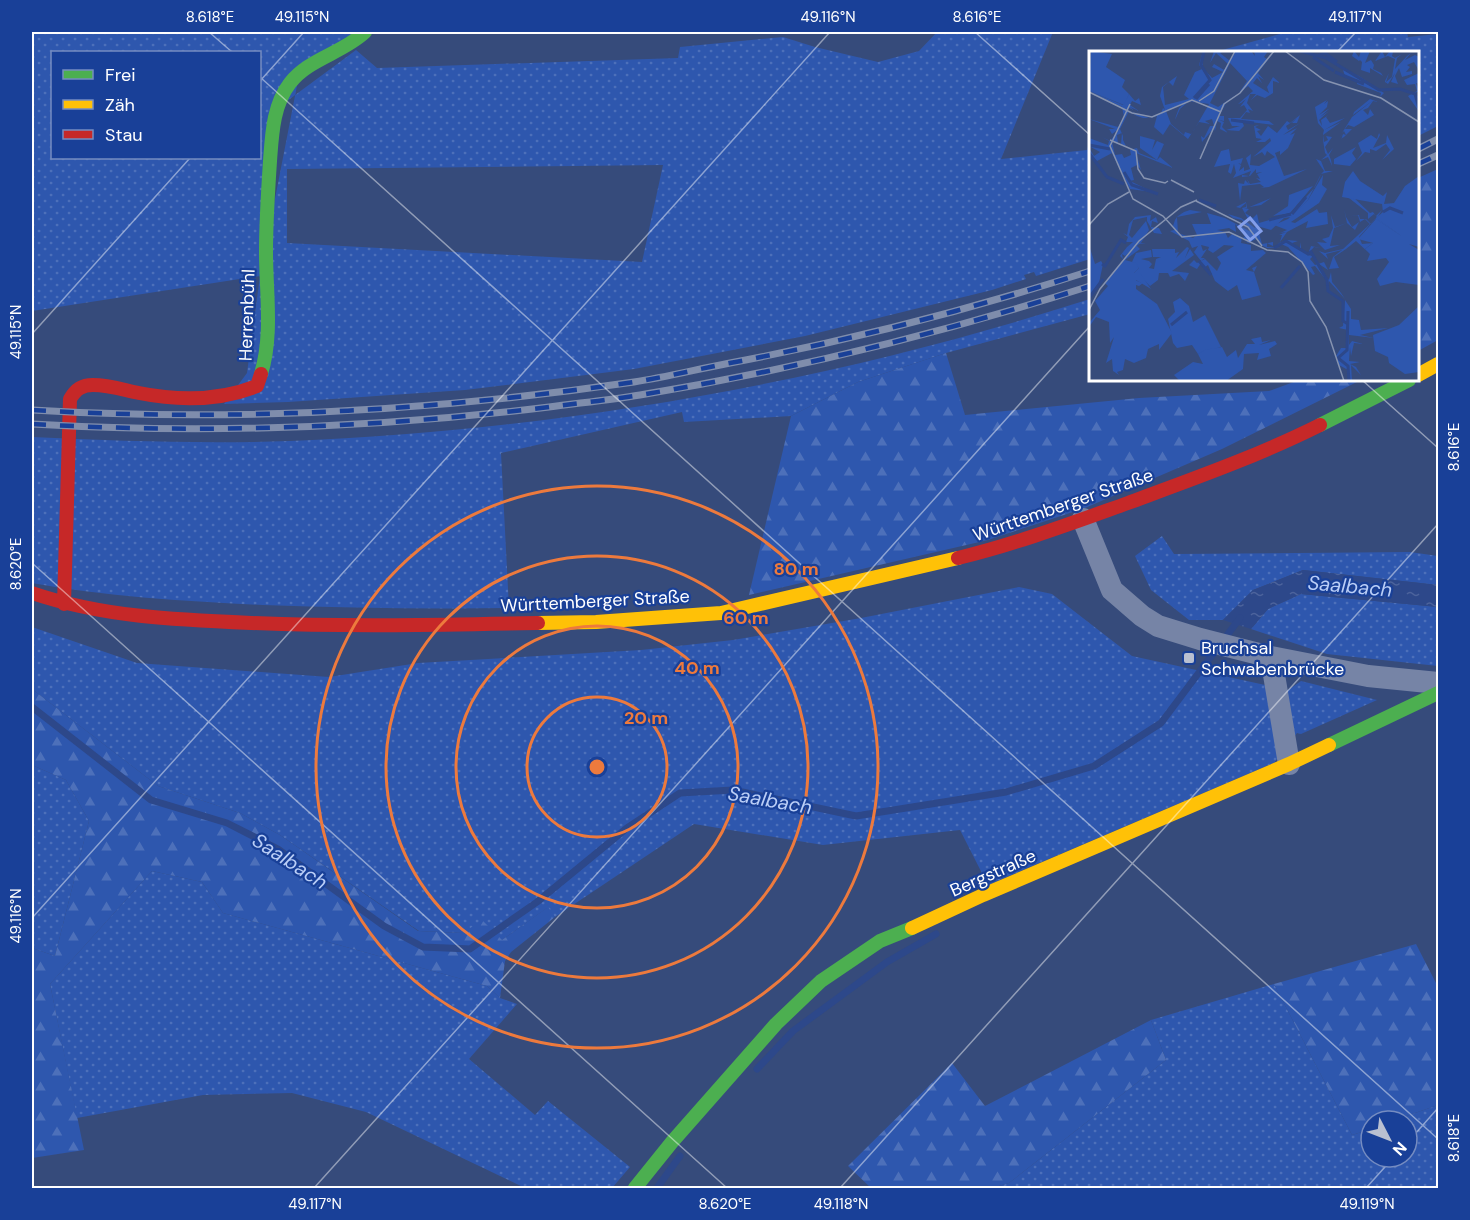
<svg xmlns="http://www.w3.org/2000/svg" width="1470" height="1220" font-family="'DM Sans',sans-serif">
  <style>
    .grass { fill: url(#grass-dots); fill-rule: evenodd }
    .forest { fill: url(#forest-firs) }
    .water { fill: url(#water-ripples) }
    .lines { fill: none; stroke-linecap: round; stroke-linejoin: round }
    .stream { stroke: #2d488a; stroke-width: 7 }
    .street { stroke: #7684a6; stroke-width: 22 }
    .fast { stroke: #4caf50; stroke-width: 14 }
    .slow { stroke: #ffc107; stroke-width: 14 }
    .jam { stroke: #c62828; stroke-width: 14 }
    .rail-casing { stroke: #7f8dac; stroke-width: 7 }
    .rail { stroke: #194098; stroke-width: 4.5; stroke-dasharray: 14; stroke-linecap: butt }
    .ticks { fill: none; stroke: #fff; stroke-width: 1.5; stroke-opacity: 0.45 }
    .ring { fill: none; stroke: #ed7a3d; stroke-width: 3 }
    .poi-dot { fill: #b9c0d1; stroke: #194098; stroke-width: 2 }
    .labels { text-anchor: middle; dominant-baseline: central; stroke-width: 4.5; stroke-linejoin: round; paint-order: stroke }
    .street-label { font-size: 18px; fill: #fff; stroke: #194098 }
    .poi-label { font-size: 18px; fill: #fff; stroke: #194098; text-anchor: start }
    .water-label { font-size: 20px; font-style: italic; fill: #bacef7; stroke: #194098 }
    .inset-river { fill: none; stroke: #2d488a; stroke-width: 3 }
    .inset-road { fill: none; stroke: #8693b0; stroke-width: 1.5 }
    .view { fill: #839eea; fill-opacity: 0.15; stroke: #839eea; stroke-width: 3 }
    .inset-edge { fill: none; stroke: #fff; stroke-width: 3 }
    .centre { fill: #ed7a3d; stroke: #194098; stroke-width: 3 }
    .ring-label { font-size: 18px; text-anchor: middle; font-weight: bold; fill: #ed7a3d; stroke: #194098; stroke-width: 4.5; stroke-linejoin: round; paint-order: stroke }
    .neatline { fill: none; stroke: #fff; stroke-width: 2 }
    .ticks-label { font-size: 15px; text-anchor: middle; fill: #fff }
  </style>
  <defs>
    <pattern id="grass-dots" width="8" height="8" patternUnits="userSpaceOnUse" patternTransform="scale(1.5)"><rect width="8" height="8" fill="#2e57ae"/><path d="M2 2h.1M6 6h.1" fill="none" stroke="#4d70ba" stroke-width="1.8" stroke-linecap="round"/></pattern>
    <pattern id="forest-firs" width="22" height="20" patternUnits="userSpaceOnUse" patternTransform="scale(1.5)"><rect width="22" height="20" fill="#2e57ae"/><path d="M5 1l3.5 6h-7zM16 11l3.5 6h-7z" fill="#4d70ba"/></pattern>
    <pattern id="water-ripples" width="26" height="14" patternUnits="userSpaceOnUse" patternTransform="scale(1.5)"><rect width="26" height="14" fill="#2d488a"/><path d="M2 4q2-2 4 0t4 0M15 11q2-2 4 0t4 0" fill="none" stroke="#4c639c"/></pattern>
  </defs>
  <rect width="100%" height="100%" fill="#364b7b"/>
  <!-- grass -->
  <path class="grass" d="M 32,32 L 358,32 L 301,65 L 260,276 L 32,311 ZM 52,52 L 260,52 L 260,158 L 52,158 Z
    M 937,32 L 1053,32 L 1001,159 L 1087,150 L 1090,139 L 1090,259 L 1036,276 L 1034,272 L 1024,275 L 1026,279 L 992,290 L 805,336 L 634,369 L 465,390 L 288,402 L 224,404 L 247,373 L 283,104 L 356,50 L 377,68 L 678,58 L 680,47 L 783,37 L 815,47 L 878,62 L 919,51 ZM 663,165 L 642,262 L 287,243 L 287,169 Z
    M 1287,32 L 1407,32 L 1408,37 L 1438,34 L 1438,126 L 1418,136 L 1418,52 L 1215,52 Z
    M 1090,299 L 1090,314 L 946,353 L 858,382 L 791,416 L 684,422 L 682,412 L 501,453 L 509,608 C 427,609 345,608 263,605 C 185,601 108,597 32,583 L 32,437 C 118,441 204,444 290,441 C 562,430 832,382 1090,299 Z
    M 1162,536 L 1174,554 L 1410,552 L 1438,556 L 1438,585 L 1303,570 L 1253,590 L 1223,620 L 1189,620 L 1151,590 L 1135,556 Z
    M 1019,587 L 1052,594 L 1132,656 L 1288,690 L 1301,681 L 1377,700 L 1301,734 L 1297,733 L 1274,763 L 988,885 L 960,830 L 823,845 L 694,824 L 555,917 L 547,908 L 502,940 L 463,933 L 419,931 L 280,835 L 240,813 L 158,786 L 32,689 L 32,627 L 137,663 L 329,677 L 418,663 L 641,650 L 733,640 L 861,618 Z
    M 1301,594 L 1438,607 L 1438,666 L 1327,654 L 1251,629 L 1268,609 Z
    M 32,765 L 66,780 L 89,821 L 55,956 L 32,948 Z
    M 152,871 L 202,882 L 223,913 L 487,986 L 500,998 L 517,1004 L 469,1059 L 535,1115 L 548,1101 L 630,1167 L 612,1188 L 525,1188 L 366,1112 L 292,1093 L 203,1095 L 77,1118 L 50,984 Z
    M 1274,984 L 1352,1135 L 1371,1129 L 1371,1157 L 1407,1157 L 1407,1121 L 1392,1121 L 1438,1105 L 1438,1188 L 992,1188 L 1009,1183 L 1166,1060 L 1151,1020 Z"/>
  <!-- forest -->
  <path class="forest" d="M 1438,169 L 1438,340 L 1418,351 L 1418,178 Z
    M 946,353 L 965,415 L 1139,398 L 1269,391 L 1299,380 L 1361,380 L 1222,449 L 1085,508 L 988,540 L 749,595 L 791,416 L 858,382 Z
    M 32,689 L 158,786 L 240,813 L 280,835 L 418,931 L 463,933 L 482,920 L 502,940 L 548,907 L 555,917 L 511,952 L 505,961 L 500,998 L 487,986 L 223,913 L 202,882 L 152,871 L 50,984 L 84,1150 L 32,1158 L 32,948 L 55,956 L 89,821 L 66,780 L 32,765 Z
    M 1416,944 L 1438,987 L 1438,1105 L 1392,1121 L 1371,1121 L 1371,1129 L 1352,1135 L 1274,984 Z
    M 1151,1020 L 1166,1060 L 1009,1183 L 992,1188 L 871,1188 L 848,1166 L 952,1063 L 985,1106 Z"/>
  <!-- water -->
  <path class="water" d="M 1303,570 L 1438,585 L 1438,607 L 1301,594 L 1268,609 L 1251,629 L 1223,620 L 1253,590 Z"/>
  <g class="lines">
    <!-- stream -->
    <path class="stream" d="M 32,707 L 151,800 L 227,823 L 278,849 L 384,926 L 423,947 L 470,949 L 537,902 L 627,828 L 680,793 L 733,790 L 856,816 L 1006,792 L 1094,766 L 1161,723 L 1240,618
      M 757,1069 L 793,1031 L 887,962 L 936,934
      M 657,1188 L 680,1156"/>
    <!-- street -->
    <path class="street" d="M 1083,519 L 1112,590 L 1142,616 L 1158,626 L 1200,639 L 1271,657 L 1368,676 L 1438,683
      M 1271,657 L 1289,764"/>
    <!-- fast -->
    <path class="fast" d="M 261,374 C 273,335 266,292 266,252 C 266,222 268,191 270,161 C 272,134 273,105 290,83 C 308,59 343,53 365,32
      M 1320,425 L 1409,380
      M 1329,745 L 1438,693
      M 635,1188 L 672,1142 L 776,1024 L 821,981 L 880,941 L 912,928"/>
    <!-- slow -->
    <path class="slow" d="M 1418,375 L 1438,364
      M 538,623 L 596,622 L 721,613 L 958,558
      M 912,928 L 983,895 L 1289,764 L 1329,745"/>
    <!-- jam -->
    <path class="jam" d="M 958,558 C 1016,544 1072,523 1128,503 C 1193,479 1258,456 1320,425
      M 32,593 C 102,617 178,620 252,623 C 347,627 443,625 538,623
      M 64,604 L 70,399 C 76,389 82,385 93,385 C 109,385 124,390 139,393 C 179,401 219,401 257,386 L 261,374"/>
    <!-- rail casing -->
    <g class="rail-casing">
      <path id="rail" d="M 1418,149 L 1438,139
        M 1418,164 L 1438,155
        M 32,410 C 233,422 435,411 634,382 C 666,377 698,369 730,363 C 852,340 972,309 1090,271
        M 32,424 C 204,434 377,428 549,407 C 579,403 610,400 640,395 C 792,370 943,333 1090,286"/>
    </g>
    <!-- rail -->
    <use href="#rail" class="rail"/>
  </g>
  <!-- ticks -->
  <path class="ticks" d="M 209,32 L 232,52M 975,32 L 1090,135M 1337,52 L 1356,32M 260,77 L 1438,1139M 260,81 L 304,32M 32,334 L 190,158M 1362,380 L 1438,448M 32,563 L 727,1188M 32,918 L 830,32M 1407,1143 L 1438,1108M 314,1188 L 1090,326M 840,1188 L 1438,524M 1366,1188 L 1394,1157"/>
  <!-- distance rings -->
  <g class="ring">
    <circle cx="597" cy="767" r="70"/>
    <circle cx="597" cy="767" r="141"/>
    <circle cx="597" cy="767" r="211"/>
    <circle cx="597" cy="767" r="281"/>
  </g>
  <!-- markers -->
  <rect class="poi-dot" x="1183" y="652" width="12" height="12" rx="3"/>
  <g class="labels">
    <!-- street labels -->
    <g class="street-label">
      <text transform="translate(247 315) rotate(-88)">Herrenbühl</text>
      <text transform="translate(1063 505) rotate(-19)">Württemberger Straße</text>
      <text transform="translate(595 601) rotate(-3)">Württemberger Straße</text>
      <text transform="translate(993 873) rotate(-24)">Bergstraße</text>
    </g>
    <!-- poi labels -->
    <g class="poi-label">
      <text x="1201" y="648">Bruchsal<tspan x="1201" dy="21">Schwabenbrücke</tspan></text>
    </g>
    <!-- water labels -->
    <g class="water-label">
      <text transform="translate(1350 586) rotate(5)">Saalbach</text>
      <text transform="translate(770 800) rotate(10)">Saalbach</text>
      <text transform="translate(290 861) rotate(33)">Saalbach</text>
    </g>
  </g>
  <!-- overview -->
  <g transform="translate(1089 51)">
    <rect width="330" height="330" fill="#364b7b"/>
    <path d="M 114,0 L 114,17 L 123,27 L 134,21 L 123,16 L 125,13 L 135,19 L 139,13 L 127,2 L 121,12 L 125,0 L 135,0 L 131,2 L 141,10 L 143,5 L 138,0 L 143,5 L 146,0 L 162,0 L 166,5 L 165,0 L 179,0 L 175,6 L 178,8 L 184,2 L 169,22 L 175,29 L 169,25 L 173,32 L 168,27 L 164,32 L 180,42 L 178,36 L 184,26 L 191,32 L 184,30 L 184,42 L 176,47 L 168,44 L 162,49 L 167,43 L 161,43 L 158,52 L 164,60 L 159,58 L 161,62 L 157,61 L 152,68 L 180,70 L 185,74 L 153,70 L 155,75 L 150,80 L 137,79 L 151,75 L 143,75 L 139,67 L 151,67 L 158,59 L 155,54 L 151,56 L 157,48 L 152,52 L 149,53 L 164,40 L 159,35 L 137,52 L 130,65 L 135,65 L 135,70 L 130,69 L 135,71 L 133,76 L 139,82 L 131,78 L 132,72 L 128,70 L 126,80 L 125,77 L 113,91 L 112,85 L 115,87 L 121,75 L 125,75 L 123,68 L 116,70 L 121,73 L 110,71 L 99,88 L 81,73 L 74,84 L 65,76 L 68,65 L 60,67 L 54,67 L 48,65 L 40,60 L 31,78 L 34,85 L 34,89 L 37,95 L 32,93 L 33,82 L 28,84 L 29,93 L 22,89 L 31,77 L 23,83 L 20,78 L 26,78 L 0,68 L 29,76 L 35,66 L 33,56 L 0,40 L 34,54 L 40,43 L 46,50 L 50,47 L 52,54 L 43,50 L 41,54 L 50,60 L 41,56 L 45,59 L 40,57 L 39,60 L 60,67 L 72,62 L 74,57 L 76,59 L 71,45 L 73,36 L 88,25 L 84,35 L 80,31 L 74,36 L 76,54 L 100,48 L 95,44 L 106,21 L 113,18 L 110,14 ZM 141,12 L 158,30 L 150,42 L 129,56 L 121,52 ZM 100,50 L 120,53 L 105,79 L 102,83 L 96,81 L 95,84 L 82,73 L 77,60 L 97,51 L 90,57 L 87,65 L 86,69 L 91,58 ZM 265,0 L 270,6 L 272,0 L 281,0 L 276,12 L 282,9 L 285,14 L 284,18 L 292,22 L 294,25 L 281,17 L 281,11 L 281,22 L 272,19 L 273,11 L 271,9 L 270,10 L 262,8 L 270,10 L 263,5 ZM 293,0 L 296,6 L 301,0 L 304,1 L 303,5 L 309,0 L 303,5 L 306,7 L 313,3 L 308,7 L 306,18 L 318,5 L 322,2 L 316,9 L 326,4 L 330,6 L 329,18 L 325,11 L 318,14 L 321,16 L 317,21 L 323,20 L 323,23 L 313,26 L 310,17 L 306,25 L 309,33 L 302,31 L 306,22 L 299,33 L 296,31 L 296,30 L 300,22 L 297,31 L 303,26 L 306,8 L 299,5 L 286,10 ZM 254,19 L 270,25 L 295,42 L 291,46 L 292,42 L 268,33 L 269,29 L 256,25 ZM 330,22 L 330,33 L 327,32 L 330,40 L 326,42 L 330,47 L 330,58 L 329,59 L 319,45 L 328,40 L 326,33 L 318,34 L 315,29 ZM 281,48 L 289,51 L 284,50 L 279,57 L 274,59 L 279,64 L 281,58 L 285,64 L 265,76 L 259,74 L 256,78 L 263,78 L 255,86 L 253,87 L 252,89 L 254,83 L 257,84 L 255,80 L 253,82 L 252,85 L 251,87 L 253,82 L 263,66 L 283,50 L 264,64 L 265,61 ZM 238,49 L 235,53 L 239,50 L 238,56 L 241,53 L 230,64 L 241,57 L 231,66 L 240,60 L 230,69 L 233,75 L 232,69 L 241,63 L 237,66 L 241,72 L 256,67 L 235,79 L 252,71 L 234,84 L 235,91 L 239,89 L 237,85 L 243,86 L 236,96 L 239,103 L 244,97 L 240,104 L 242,109 L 243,115 L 239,106 L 232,109 L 238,104 L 236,102 L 234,89 L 234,83 L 235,79 L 229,72 L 226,56 ZM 211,64 L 208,72 L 203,72 L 208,67 L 203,71 L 197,75 L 199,79 L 211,72 L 194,84 L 208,77 L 201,84 L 206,82 L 199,97 L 191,104 L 191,100 L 186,102 L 195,125 L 218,118 L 180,136 L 171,137 L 175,136 L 171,133 L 153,135 L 151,150 L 149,132 L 155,133 L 156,129 L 160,133 L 158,128 L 161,133 L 172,131 L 167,127 L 171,128 L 168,123 L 173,121 L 167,122 L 167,118 L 161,125 L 153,126 L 153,124 L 160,125 L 162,120 L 144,127 L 147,122 L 145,113 L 142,123 L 139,121 L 141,113 L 125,116 L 132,100 L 140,98 L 142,110 L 154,107 L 152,113 L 149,112 L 152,114 L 150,120 L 155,116 L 155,120 L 161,118 L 157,107 L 162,103 L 161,114 L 170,115 L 186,106 L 178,100 L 176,105 L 173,101 L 164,106 L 182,90 L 181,87 L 176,91 L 167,91 L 173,88 L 167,87 L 165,75 L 170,74 L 166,76 L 172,79 L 168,80 L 172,85 L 179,75 L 188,82 L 198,70 L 201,72 ZM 290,82 L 291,84 L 284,97 L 297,92 L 298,84 L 305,98 L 293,109 L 301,99 L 297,93 L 287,100 L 281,98 L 281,102 L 276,101 L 267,110 L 273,102 L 269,92 L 282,84 L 288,88 ZM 13,86 L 23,91 L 26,104 L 33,103 L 35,107 L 42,104 L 41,99 L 48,97 L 50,102 L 68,109 L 71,106 L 84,117 L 47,102 L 52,119 L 48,114 L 42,117 L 45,129 L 41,130 L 64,141 L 41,138 L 23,102 L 8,110 L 0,104 L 0,97 L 5,105 L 11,101 L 0,95 L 0,87 L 19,94 L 20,90 ZM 227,108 L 232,110 L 236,120 L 244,120 L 232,123 L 219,149 L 202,166 L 195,167 L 182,179 L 168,175 L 173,193 L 184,191 L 184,195 L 178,192 L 178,196 L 192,197 L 178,197 L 172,194 L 167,188 L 159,192 L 154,186 L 159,185 L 146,173 L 147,181 L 140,177 L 128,179 L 136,181 L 139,187 L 143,183 L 153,186 L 152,192 L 162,194 L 162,200 L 174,199 L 177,202 L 157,219 L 165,221 L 163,217 L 168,215 L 165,221 L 172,244 L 153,249 L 148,234 L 139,240 L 126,230 L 119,214 L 115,217 L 112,212 L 108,218 L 100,214 L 105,209 L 108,212 L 116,208 L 128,220 L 132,212 L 128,206 L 145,195 L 135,194 L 124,202 L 119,199 L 120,196 L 112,194 L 114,200 L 118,198 L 112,207 L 116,207 L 112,210 L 105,201 L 109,195 L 103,197 L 100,190 L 81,180 L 85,179 L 84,175 L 86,169 L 88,166 L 89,165 L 95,161 L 101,159 L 113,161 L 88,166 L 89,182 L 104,187 L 108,184 L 103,173 L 122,173 L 118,162 L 136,167 L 162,181 L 153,169 L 144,167 L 139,163 L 152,167 L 166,177 L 168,172 L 160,170 L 153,157 L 157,156 L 157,152 L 151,157 L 147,156 L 157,151 L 158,157 L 182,147 L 172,154 L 155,157 L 160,158 L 156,162 L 164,167 L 168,163 L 170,172 L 202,163 L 226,136 L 231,126 L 232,123 L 235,120 ZM 263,145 L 281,162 L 284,161 L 287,165 L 293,159 L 288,167 L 314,186 L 286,168 L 270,186 L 273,193 L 284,192 L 276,198 L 281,203 L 267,190 L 257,198 L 245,206 L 250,217 L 240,218 L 244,206 L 253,199 L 237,203 L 239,208 L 230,200 L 236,202 L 254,198 L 281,173 L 276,168 L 271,171 L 269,164 L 257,166 L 263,176 L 270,171 L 266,179 L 258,172 L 245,177 L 241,195 L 251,194 L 236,199 L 228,191 L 238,192 L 233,188 L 240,186 L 244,177 L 242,164 L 246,176 L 258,172 L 255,158 L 257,166 L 270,164 L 271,168 L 277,168 L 282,173 L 288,166 L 285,163 L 279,168 L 279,162 L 260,147 ZM 62,164 L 61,170 L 67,166 L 69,172 L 63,170 L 62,176 L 70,177 L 73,183 L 65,182 L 58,170 L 58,166 L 44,169 L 40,184 L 43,187 L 57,170 L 60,179 L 52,192 L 57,192 L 50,193 L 36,205 L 33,203 L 34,208 L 31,205 L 38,196 L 44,191 L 37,191 L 39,186 L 34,182 L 38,184 L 40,173 L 46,166 ZM 198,189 L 209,190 L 203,192 L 211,199 L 211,196 L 212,191 L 212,198 L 219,203 L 222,195 L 232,197 L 225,196 L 218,204 L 224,205 L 221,208 L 226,214 L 235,211 L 239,219 L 230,213 L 230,218 L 240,229 L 242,221 L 243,231 L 252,242 L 256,248 L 240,230 L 238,236 L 238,230 L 226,215 L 222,216 L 226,223 L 224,224 L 199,196 L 192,193 L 188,196 L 190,192 ZM 98,196 L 100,197 L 96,207 L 101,198 L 105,204 L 83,220 L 100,222 L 96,230 L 90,223 L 81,226 L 79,222 L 70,222 L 69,229 L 61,235 L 54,228 L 54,232 L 50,235 L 47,234 L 46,229 L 53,232 L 51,224 L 45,222 L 50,217 L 43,211 L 47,202 L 62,199 L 63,206 L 52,208 L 60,210 L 63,213 L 60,217 L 65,218 L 67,208 L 72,206 L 64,206 L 63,198 L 86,198 L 86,202 L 90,201 L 87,207 ZM 91,247 L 100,255 L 104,271 L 116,264 L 132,296 L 109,303 L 103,294 L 88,297 L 84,292 L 79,268 L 86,261 L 84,251 ZM 256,249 L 262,258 L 262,268 L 270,269 L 272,279 L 299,277 L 271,284 L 285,287 L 260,284 L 260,294 L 263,290 L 274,293 L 265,292 L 262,305 L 261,296 L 260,310 L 271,311 L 261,313 L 267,316 L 272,324 L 262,314 L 263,330 L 259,330 L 259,319 L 250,314 L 247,305 L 252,297 L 258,297 L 259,279 L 250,277 L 254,275 Z" fill="#2e57ae" fill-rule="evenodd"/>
    <path d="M 2,0 L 23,3 L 17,16 L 36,29 L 33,36 L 40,43 L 35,54 L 0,40 ZM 267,96 L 263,102 L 267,108 L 261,115 L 245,113 L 245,108 ZM 264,120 L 271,130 L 294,145 L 298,141 L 295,153 L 305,152 L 316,135 L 330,125 L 330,196 L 320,193 L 330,199 L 330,234 L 307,231 L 291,235 L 288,228 L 300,211 L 297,207 L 278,210 L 281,203 L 276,198 L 284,192 L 269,188 L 287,168 L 314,186 L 287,167 L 294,161 L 293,153 L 253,146 L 256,131 ZM 234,124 L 233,134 L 238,138 L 230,152 L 202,171 L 206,172 L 228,158 L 230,162 L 238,161 L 239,173 L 217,177 L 219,170 L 198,181 L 191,191 L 193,184 L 190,184 L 197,181 L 191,182 L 198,179 L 185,174 L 199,168 L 219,149 ZM 224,135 L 201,162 L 184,165 L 199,155 L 200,144 ZM 0,194 L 6,213 L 12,210 L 14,213 L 10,232 L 0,246 ZM 47,194 L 51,198 L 36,209 L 47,212 L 50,217 L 45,222 L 51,222 L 62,238 L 47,229 L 47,238 L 68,253 L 83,282 L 70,299 L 70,293 L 59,298 L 57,307 L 45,312 L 36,308 L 34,319 L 28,321 L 30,324 L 24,320 L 23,308 L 17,312 L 25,286 L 21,292 L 20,271 L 7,266 L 0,276 L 0,272 L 11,259 L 6,250 L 19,235 L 16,232 ZM 330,255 L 330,321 L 316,323 L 300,312 L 299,306 L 286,300 L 284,284 L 310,274 ZM 172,286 L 173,291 L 182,289 L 170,294 L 186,290 L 188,293 L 180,298 L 182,305 L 168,309 L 170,302 L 155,303 L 154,318 L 137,330 L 91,330 L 85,324 L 104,311 L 114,313 L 109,303 L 116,299 L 133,296 L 138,306 L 147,299 L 149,307 L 158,293 L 166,293 L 162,288 Z" fill="#2e57ae"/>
    <path d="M 51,85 L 66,89 L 63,99 L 68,90 L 75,93 L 68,109 L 51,97 Z" fill="#2e57ae"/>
    <path class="inset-river" d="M 211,0 L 237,7 L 290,39 L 311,38 L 326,43 L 330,57M 228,5 L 236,2 L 248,11M 224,6 L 245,20M 246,21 L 275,33M 105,47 L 121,29 L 112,14 L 115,0M 107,48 L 120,33M 142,69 L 165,72M 0,94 L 21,98M 0,102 L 18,126 L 35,133M 35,121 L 43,134 L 69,143M 110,149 L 127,155M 294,161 L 301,157 L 314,162M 203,163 L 217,146M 180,169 L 202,163M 185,197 L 197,190 L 219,203 L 222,201 L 238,229 L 239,240 L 254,250 L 254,270 L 259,273M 110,210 L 122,224M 13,213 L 16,215 L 32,189 L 37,192M 192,237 L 211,215M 0,247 L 14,228M 259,260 L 258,299 L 249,307 L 259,315 L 260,330M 82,274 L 98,261"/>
    <path class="inset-road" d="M 196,0 L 235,29 L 292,47 L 330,71M 0,41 L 43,62M 110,50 L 125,40 L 146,0M 41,53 L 21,95 L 44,148 L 74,165 L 93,186 L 140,181 L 178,199 L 199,201 L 213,211 L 219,221 L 221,250 L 237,276 L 255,330M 43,62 L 63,66 L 103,49 L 132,61M 21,89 L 47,100 L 49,118 L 55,127 L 76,132 L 79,130M 111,108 L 135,53 L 151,42 L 185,0M 82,129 L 105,141M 107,150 L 159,176 L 173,195M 0,174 L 19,153 L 40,141M 0,259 L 11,238 L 50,190 L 92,156 L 108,149"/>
    <path class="view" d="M 161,167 L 172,180 L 161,189 L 150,176 Z"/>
    <rect width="330" height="330" class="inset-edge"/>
  </g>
  <circle cx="597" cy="767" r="9" class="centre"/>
  <g class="ring-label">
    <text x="796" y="575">80 m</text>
    <text x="746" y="624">60 m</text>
    <text x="697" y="674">40 m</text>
    <text x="646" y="724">20 m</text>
  </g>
  <!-- border -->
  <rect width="1470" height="1220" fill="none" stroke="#194098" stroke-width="66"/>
  <!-- legend -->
  <rect x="51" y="51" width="210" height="108" fill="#194098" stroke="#758cc1" stroke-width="1.5"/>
  <rect x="63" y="70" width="30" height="9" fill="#4caf50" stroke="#758cc1" stroke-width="1.5"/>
  <text x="105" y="81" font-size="18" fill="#ffffff">Frei</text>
  <rect x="63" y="100" width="30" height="9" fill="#ffc107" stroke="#758cc1" stroke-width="1.5"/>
  <text x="105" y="111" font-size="18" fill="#ffffff">Zäh</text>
  <rect x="63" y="130" width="30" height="9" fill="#c62828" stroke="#758cc1" stroke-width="1.5"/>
  <text x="105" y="141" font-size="18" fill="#ffffff">Stau</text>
  <!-- north arrow -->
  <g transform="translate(1389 1139) rotate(132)"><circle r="28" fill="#194098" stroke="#758cc1" stroke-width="1.5"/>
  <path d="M0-4.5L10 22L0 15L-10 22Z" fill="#b9c0d1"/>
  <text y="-9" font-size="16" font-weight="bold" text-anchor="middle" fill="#ffffff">N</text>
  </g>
  <rect x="33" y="33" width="1404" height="1154" class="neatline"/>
  <g class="ticks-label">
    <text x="210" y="22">8.618°E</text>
    <text x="302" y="22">49.115°N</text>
    <text x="828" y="22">49.116°N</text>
    <text x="977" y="22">8.616°E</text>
    <text x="1355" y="22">49.117°N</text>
    <text transform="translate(16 332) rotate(-90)" y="5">49.115°N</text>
    <text transform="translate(1454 447) rotate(-90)" y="5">8.616°E</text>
    <text transform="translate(16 564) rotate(-90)" y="5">8.620°E</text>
    <text transform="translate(16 916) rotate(-90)" y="5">49.116°N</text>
    <text transform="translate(1454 1138) rotate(-90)" y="5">8.618°E</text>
    <text x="315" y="1209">49.117°N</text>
    <text x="725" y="1209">8.620°E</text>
    <text x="841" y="1209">49.118°N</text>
    <text x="1367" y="1209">49.119°N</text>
  </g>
</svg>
